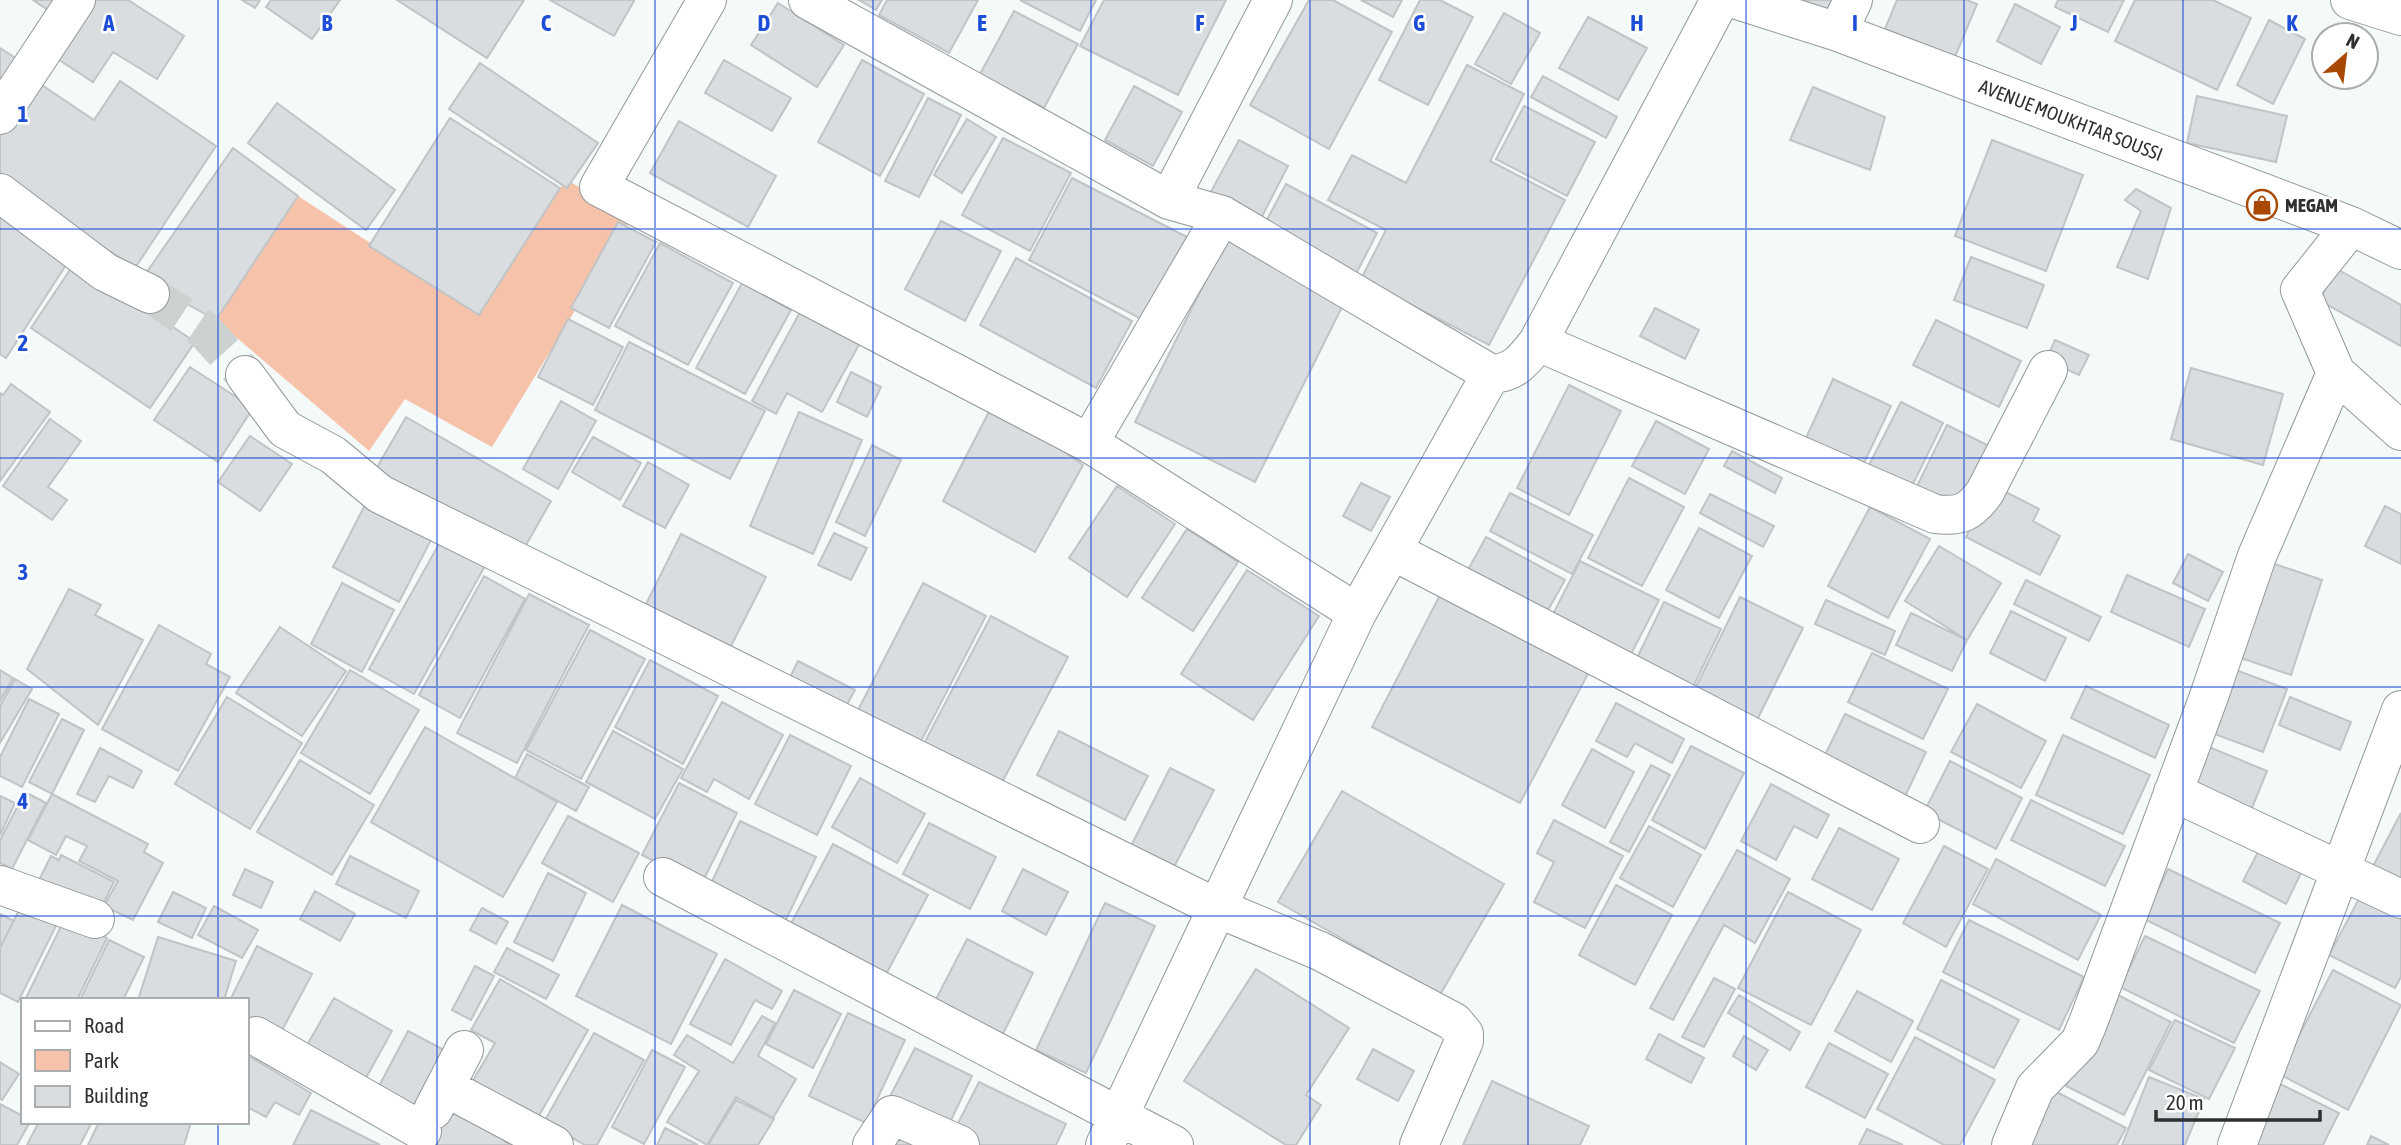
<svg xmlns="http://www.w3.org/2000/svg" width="2401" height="1145" font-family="'Asap Condensed',sans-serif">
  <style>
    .green { fill: #f6c2a9 }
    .building { fill: #d9dddf; stroke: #c0c4c6; stroke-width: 2 }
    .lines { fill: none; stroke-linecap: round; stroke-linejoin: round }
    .minor-tunnel { stroke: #ccd1d2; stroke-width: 38; stroke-dasharray: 38 19; stroke-linecap: butt }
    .minor-casing { stroke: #94989a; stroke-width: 40 }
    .minor { stroke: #fff; stroke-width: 38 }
    .grid { fill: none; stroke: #1d4ed8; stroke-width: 2; stroke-opacity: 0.55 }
    .labels { text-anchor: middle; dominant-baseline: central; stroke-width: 5; stroke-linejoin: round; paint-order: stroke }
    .street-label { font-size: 19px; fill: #2e3031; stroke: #fff }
    .poi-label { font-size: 19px; font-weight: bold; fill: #2e3031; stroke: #fff; text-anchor: start }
    .grid-label { font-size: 23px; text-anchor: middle; font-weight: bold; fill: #1d4ed8; stroke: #fff; stroke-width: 5; stroke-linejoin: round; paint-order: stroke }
  </style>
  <rect width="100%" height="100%" fill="#f4f9fa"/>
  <!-- green -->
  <path class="green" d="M 566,179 L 630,220 L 492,447 L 405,399 L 369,451 L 216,320 L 298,196 L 478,313 Z"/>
  <!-- building -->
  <path class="building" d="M 33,0 L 58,0 L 51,12 Z
    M 81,0 L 128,0 L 184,36 L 157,79 L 113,52 L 93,82 L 47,52 Z
    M 242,0 L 260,0 L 255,8 Z
    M 271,0 L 340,0 L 312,39 L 266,7 Z
    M 397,0 L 524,0 L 487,58 Z
    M 550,0 L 632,0 L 634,1 L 614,36 Z
    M 859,0 L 882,0 L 876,10 Z
    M 887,0 L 978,0 L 949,53 L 879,15 Z
    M 1020,0 L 1096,0 L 1080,31 Z
    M 1104,0 L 1226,0 L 1178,95 L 1080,46 Z
    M 1309,0 L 1333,0 L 1392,32 L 1329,149 L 1250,105 Z
    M 1361,0 L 1402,0 L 1393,17 Z
    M 1420,0 L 1440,0 L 1473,17 L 1428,105 L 1379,80 Z
    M 1802,0 L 1832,0 L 1827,11 Z
    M 1897,0 L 1967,0 L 1977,4 L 1955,57 L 1885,29 Z
    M 2058,0 L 2124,0 L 2108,32 L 2055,7 Z
    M 2135,0 L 2213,0 L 2251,18 L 2217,90 L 2115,41 Z
    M 778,3 L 844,45 L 817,87 L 751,45 Z
    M 2015,4 L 2060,27 L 2041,64 L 1997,41 Z
    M 1014,11 L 1078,44 L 1044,108 L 980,74 Z
    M 1504,13 L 1540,33 L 1511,84 L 1475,64 Z
    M 1588,17 L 1647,48 L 1618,100 L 1559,68 Z
    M 2269,20 L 2305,39 L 2273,104 L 2237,85 Z
    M 0,48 L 22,62 L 0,99 Z
    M 724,60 L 791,98 L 772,131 L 705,93 Z
    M 862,60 L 924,94 L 880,176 L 818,142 Z
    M 480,63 L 598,143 L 567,188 L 449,109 Z
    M 1467,65 L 1524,94 L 1490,161 L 1565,200 L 1489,345 L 1361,279 L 1386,230 L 1328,200 L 1352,155 L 1406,183 Z
    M 1543,76 L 1617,117 L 1606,138 L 1531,97 Z
    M 33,79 L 94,120 L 120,81 L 216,146 L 135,268 L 0,178 L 0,128 Z
    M 1134,86 L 1182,112 L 1153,166 L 1105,140 Z
    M 1813,87 L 1885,117 L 1870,170 L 1790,140 Z
    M 2197,96 L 2287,116 L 2276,162 L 2187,143 Z
    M 928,98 L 961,115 L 919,197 L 885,181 Z
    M 277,103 L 395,190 L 366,230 L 248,143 Z
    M 1524,106 L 1595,142 L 1567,196 L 1496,159 Z
    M 450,118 L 560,188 L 479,315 L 369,246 Z
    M 967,119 L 996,137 L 962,193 L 934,175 Z
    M 679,121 L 776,176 L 748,227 L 650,173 Z
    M 1003,138 L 1071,173 L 1030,251 L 962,215 Z
    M 1239,140 L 1288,166 L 1257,226 L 1207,199 Z
    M 1992,140 L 2083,175 L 2046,271 L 1955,236 Z
    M 233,148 L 298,196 L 216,320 L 142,279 Z
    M 1072,178 L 1187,237 L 1143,320 L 1029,260 Z
    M 1286,184 L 1377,233 L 1355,276 L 1263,227 Z
    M 2136,189 L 2171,208 L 2148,279 L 2117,267 L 2141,211 L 2125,200 Z
    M 0,208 L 73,254 L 6,358 L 0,354 Z
    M 941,221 L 1001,251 L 965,321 L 905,289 Z
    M 618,222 L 656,242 L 609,328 L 571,308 Z
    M 1227,238 L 1347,297 L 1255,482 L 1135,422 Z
    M 660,243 L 733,283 L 688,365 L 615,326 Z
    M 1971,257 L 2044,285 L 2027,328 L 1954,300 Z
    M 1016,258 L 1132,321 L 1096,388 L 980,325 Z
    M 76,261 L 195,342 L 150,408 L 31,328 Z
    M 2337,269 L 2401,305 L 2401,346 L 2319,300 Z
    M 742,283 L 791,310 L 745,394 L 696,368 Z
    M 1655,308 L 1699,330 L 1685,359 L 1640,336 Z
    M 800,312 L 860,343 L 822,412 L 787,393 L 776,414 L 752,401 Z
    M 568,319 L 623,347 L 593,405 L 538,377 Z
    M 1936,320 L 2021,361 L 1999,407 L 1913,365 Z
    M 2055,340 L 2089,355 L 2079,375 L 2046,360 Z
    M 629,342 L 765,411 L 730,479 L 595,410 Z
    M 190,367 L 253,408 L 218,462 L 154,420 Z
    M 2191,368 L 2283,394 L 2263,465 L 2171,439 Z
    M 851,372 L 881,387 L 867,417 L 837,402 Z
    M 1833,379 L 1891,406 L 1863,465 L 1806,438 Z
    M 11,384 L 50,412 L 0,481 L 0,393 L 3,395 Z
    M 1569,385 L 1621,411 L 1569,515 L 1517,488 Z
    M 561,401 L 596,421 L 558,489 L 523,469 Z
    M 994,402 L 1083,465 L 1035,552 L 943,501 Z
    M 1901,402 L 1943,423 L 1912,486 L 1869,465 Z
    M 799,412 L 862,440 L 813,554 L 750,526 Z
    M 406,417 L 551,501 L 521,554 L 375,471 Z
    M 50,419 L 81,441 L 48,487 L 67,500 L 52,520 L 3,486 Z
    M 1656,421 L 1709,449 L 1685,494 L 1632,466 Z
    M 1947,425 L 1989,446 L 1958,509 L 1916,488 Z
    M 250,436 L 292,464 L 260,511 L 218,482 Z
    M 593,437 L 641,463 L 620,500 L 572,472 Z
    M 872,445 L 901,460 L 865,536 L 836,522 Z
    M 1732,451 L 1782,478 L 1775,493 L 1724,466 Z
    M 648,462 L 689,485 L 665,528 L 623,506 Z
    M 1629,478 L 1684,507 L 1642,586 L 1588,558 Z
    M 1361,483 L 1390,497 L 1371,531 L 1343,516 Z
    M 1992,485 L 2039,509 L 2033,521 L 2060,536 L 2040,575 L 1966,537 Z
    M 1117,486 L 1175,524 L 1127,597 L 1069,558 Z
    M 1510,493 L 1593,535 L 1572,574 L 1490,531 Z
    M 1710,494 L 1774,526 L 1763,547 L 1700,513 Z
    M 365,505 L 431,540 L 399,602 L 333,567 Z
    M 2385,506 L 2401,514 L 2401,564 L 2365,546 Z
    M 1870,507 L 1930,539 L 1888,618 L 1828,586 Z
    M 1699,528 L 1752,556 L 1719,618 L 1666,590 Z
    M 1187,529 L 1238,562 L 1193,631 L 1142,598 Z
    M 834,533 L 867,548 L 851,580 L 818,565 Z
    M 681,534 L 766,577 L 728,652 L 644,608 Z
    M 1486,537 L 1565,580 L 1542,621 L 1464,577 Z
    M 440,542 L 485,566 L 414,694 L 369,669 Z
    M 1939,546 L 2001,583 L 1967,640 L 1905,601 Z
    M 2188,554 L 2223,572 L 2208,601 L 2173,583 Z
    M 1580,561 L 1659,600 L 1627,662 L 1549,622 Z
    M 2269,562 L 2322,580 L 2291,675 L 2238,657 Z
    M 1247,570 L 1319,616 L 1253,720 L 1181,674 Z
    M 2127,575 L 2205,609 L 2189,647 L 2111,612 Z
    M 484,576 L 525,599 L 460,718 L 419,695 Z
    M 2026,580 L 2101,617 L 2089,641 L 2014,604 Z
    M 342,583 L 394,610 L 362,672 L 311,644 Z
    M 923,583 L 986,616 L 917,749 L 855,716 Z
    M 69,589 L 101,605 L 95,615 L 143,640 L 98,725 L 27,669 Z
    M 1442,591 L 1591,668 L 1520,803 L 1372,727 Z
    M 529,594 L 589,625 L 517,763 L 457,733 Z
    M 1740,597 L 1803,628 L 1755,724 L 1693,693 Z
    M 1826,600 L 1895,631 L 1885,655 L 1815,624 Z
    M 1664,602 L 1721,629 L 1693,687 L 1636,660 Z
    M 2011,611 L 2066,638 L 2045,681 L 1990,653 Z
    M 1911,613 L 1967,640 L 1952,671 L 1896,645 Z
    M 991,616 L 1068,657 L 997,792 L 920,751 Z
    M 159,625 L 211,654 L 206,664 L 230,677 L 178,771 L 102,729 Z
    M 280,627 L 346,671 L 302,736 L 236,693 Z
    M 590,630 L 645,659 L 581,779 L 526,750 Z
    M 1872,653 L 1948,689 L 1923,739 L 1848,702 Z
    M 650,660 L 718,696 L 683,764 L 615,727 Z
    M 798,661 L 855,690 L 842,714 L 786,685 Z
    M 2233,669 L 2287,689 L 2263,752 L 2209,732 Z
    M 0,670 L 13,678 L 0,701 Z
    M 350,670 L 419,710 L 370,794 L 301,753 Z
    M 15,679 L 32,689 L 0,743 L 0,706 Z
    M 2086,686 L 2169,725 L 2155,758 L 2071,718 Z
    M 227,697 L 302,743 L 250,829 L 175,784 Z
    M 2290,697 L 2351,722 L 2340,750 L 2279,725 Z
    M 29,699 L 59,714 L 22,787 L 0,776 L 0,757 Z
    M 722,702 L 783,735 L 749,799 L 714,779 L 707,792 L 681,778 Z
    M 1616,703 L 1684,739 L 1672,763 L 1635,743 L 1627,757 L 1596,741 Z
    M 1977,704 L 2046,741 L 2021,788 L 1951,752 Z
    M 1845,714 L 1926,752 L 1902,803 L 1821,763 Z
    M 62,719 L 84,730 L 52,794 L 29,782 Z
    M 425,727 L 557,802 L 503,897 L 371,822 Z
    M 613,731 L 683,769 L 655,819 L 586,782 Z
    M 1059,731 L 1148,776 L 1125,820 L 1037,775 Z
    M 790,735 L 851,766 L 817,835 L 755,804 Z
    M 2063,735 L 2150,775 L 2123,834 L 2036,795 Z
    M 1691,746 L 1744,773 L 1705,849 L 1652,820 Z
    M 2209,747 L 2267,771 L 2250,813 L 2192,788 Z
    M 100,748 L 142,771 L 133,788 L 109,776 L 95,802 L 77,794 Z
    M 1592,749 L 1634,772 L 1605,828 L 1562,805 Z
    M 527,754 L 589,787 L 576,811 L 515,778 Z
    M 300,760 L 374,805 L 332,875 L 257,832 Z
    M 1950,761 L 2022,798 L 1996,849 L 1924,812 Z
    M 1651,765 L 1670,775 L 1629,852 L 1610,842 Z
    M 1170,768 L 1214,790 L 1172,871 L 1129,850 Z
    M 860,778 L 925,814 L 897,863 L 832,827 Z
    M 679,783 L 737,813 L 701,885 L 642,855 Z
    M 1771,784 L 1829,815 L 1817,838 L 1794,826 L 1776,860 L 1741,841 Z
    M 1342,791 L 1504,884 L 1440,995 L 1278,902 Z
    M 25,792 L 46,803 L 12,869 L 0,863 L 0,840 Z
    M 52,794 L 148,844 L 144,852 L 163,863 L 133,920 L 104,906 L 118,881 L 79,861 L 87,846 L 66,836 L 56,855 L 28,840 Z
    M 0,796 L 15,803 L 0,835 Z
    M 2031,800 L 2125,846 L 2105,886 L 2011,840 Z
    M 2401,813 L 2401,886 L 2371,870 Z
    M 568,816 L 639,853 L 613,902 L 542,863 Z
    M 1554,820 L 1623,856 L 1585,928 L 1534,902 L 1554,862 L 1537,853 Z
    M 740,821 L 816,857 L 783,926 L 708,890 Z
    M 929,823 L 996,857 L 970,909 L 903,874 Z
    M 1649,826 L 1701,855 L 1673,907 L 1620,878 Z
    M 1839,828 L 1899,859 L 1872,910 L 1812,879 Z
    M 833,844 L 928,895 L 882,982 L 787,931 Z
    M 1944,846 L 1988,869 L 1946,947 L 1903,923 Z
    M 2261,846 L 2304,867 L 2286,904 L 2243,881 Z
    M 1737,850 L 1790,879 L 1755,943 L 1724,925 L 1673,1020 L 1650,1008 Z
    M 61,855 L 114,882 L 100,910 L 39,880 L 51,856 L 59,860 Z
    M 350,856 L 419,891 L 406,918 L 336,884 Z
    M 1996,859 L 2101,915 L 2078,960 L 1973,904 Z
    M 245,869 L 273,882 L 261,908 L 233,895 Z
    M 1023,869 L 1068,892 L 1046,935 L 1002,911 Z
    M 2168,869 L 2280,923 L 2255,973 L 2144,919 Z
    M 548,873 L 586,893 L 553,961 L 514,942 Z
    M 1616,885 L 1672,915 L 1635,985 L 1579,955 Z
    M 315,891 L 355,914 L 340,941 L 300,919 Z
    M 173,892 L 206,908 L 192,938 L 158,922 Z
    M 1788,892 L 1861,930 L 1811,1025 L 1738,988 Z
    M 2361,895 L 2401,916 L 2401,977 L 2395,988 L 2329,955 Z
    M 1105,903 L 1155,926 L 1086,1073 L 1036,1050 Z
    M 622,905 L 717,954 L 671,1044 L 576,996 Z
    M 21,906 L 57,924 L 18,1002 L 0,993 L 0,948 Z
    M 214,906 L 258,930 L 242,958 L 198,935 Z
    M 482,908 L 508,922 L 496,944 L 470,930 Z
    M 0,914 L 14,921 L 0,947 Z
    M 65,918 L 107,938 L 77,1000 L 25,1000 Z
    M 1969,920 L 2084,977 L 2059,1030 L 1943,972 Z
    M 2145,936 L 2260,991 L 2234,1043 L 2120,987 Z
    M 158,937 L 236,961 L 224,1000 L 138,1000 Z
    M 967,939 L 1033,973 L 1000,1040 L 933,1005 Z
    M 109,940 L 144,957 L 123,1000 L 80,1000 Z
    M 257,946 L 312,974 L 278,1038 L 247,1022 L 247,1000 L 230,1000 Z
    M 507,948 L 559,975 L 546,999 L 494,972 Z
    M 725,959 L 782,991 L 772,1009 L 755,1000 L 731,1045 L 690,1024 Z
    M 475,966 L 494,976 L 471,1020 L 452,1010 Z
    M 1256,969 L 1349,1028 L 1306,1095 L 1321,1105 L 1296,1145 L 1286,1145 L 1184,1081 Z
    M 2333,970 L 2401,1005 L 2348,1110 L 2279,1074 Z
    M 1714,978 L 1735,989 L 1704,1047 L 1682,1037 Z
    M 500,979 L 588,1030 L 536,1121 L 471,1084 L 495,1043 L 471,1030 Z
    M 1941,980 L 2019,1020 L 1994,1068 L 1917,1029 Z
    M 794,990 L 841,1014 L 813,1068 L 766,1044 Z
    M 1857,991 L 1913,1021 L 1891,1062 L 1835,1031 Z
    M 2112,992 L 2171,1022 L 2124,1115 L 2066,1086 Z
    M 1739,995 L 1800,1032 L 1790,1050 L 1728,1013 Z
    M 334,998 L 392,1031 L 366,1078 L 307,1045 Z
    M 848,1013 L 905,1040 L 866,1123 L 809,1096 Z
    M 762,1016 L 775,1023 L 758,1056 L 796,1079 L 773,1118 L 736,1097 L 707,1145 L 667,1122 L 699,1071 L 674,1055 L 687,1035 L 733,1063 Z
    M 2175,1020 L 2235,1048 L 2209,1099 L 2149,1070 Z
    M 408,1031 L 444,1050 L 414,1105 L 379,1086 Z
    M 594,1033 L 644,1060 L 597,1145 L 585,1145 L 544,1122 Z
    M 1659,1034 L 1704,1058 L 1691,1083 L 1646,1059 Z
    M 1744,1036 L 1768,1050 L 1756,1070 L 1733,1056 Z
    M 1915,1037 L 1995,1080 L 1960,1145 L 1944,1145 L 1877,1109 Z
    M 1829,1043 L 1888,1074 L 1865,1118 L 1806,1087 Z
    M 915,1048 L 972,1076 L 945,1133 L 886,1104 Z
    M 1373,1049 L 1414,1071 L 1398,1101 L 1357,1079 Z
    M 652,1050 L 685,1067 L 644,1144 L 612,1127 Z
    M 247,1055 L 311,1093 L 299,1115 L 275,1102 L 266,1117 L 247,1107 Z
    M 0,1062 L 19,1074 L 2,1100 L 0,1099 Z
    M 2149,1077 L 2204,1099 L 2185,1145 L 2122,1145 Z
    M 1492,1081 L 1589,1126 L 1580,1145 L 1463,1145 Z
    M 979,1082 L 1066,1124 L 1056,1145 L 977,1145 L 953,1133 Z
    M 2280,1084 L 2339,1113 L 2323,1145 L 2249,1145 Z
    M 2047,1087 L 2126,1128 L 2117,1145 L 2017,1145 Z
    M 736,1100 L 774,1119 L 758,1145 L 708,1145 Z
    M 0,1104 L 23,1116 L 23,1122 L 30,1122 L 17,1145 L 0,1145 Z
    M 453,1106 L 507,1135 L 504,1141 L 511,1145 L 432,1145 Z
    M 311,1110 L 380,1145 L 293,1145 Z
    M 39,1122 L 92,1122 L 80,1145 L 27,1145 Z
    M 99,1122 L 191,1122 L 184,1145 L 88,1145 Z
    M 897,1126 L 913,1136 L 908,1145 L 887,1145 Z
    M 665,1128 L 698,1145 L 657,1145 Z
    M 1867,1129 L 1903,1145 L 1859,1145 Z
    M 2371,1136 L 2389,1145 L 2367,1145 Z"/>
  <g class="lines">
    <!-- minor-tunnel -->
    <path class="minor-tunnel" d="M 150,294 L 204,330 L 245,375"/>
    <!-- minor casing -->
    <g class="minor-casing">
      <path id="minor" d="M 707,0 L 599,187 L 1089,443 L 1357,613
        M 808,0 L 1169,200 L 1222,215 L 1491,374
        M 1737,0 L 1838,32 L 2351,226 L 2401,250
        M 2350,0 L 2401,16
        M 1838,32 L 1853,0
        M 0,115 L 76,0
        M 0,193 L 105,272 L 150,294
        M 1169,200 L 1273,0
        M 2351,226 L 2300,290 L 2336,373 L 2401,431
        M 1538,342 L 1935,514 C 1960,517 1970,513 1985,492 L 2048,370
        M 245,375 L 285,429 L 333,455 L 380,494 L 1217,908 L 1320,951 L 1454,1022 L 1464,1034 L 1464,1041 L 1419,1145
        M 1089,443 L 1222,215
        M 1393,551 L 1920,824
        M 2173,792 L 2401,899
        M 663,877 L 1174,1145
        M 0,885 L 95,919
        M 256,1036 L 422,1131
        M 445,1087 L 554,1145
        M 433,1110 L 464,1050
        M 872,1145 L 892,1115 L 960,1145
        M 1105,1145 L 1357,613 L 1491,374 C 1515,373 1524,360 1538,342 L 1720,0
        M 2011,1145 L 2035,1088 L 2080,1042 L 2088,1023 L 2208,699 L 2257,556 L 2336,373
        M 2237,1145 L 2401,710"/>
    </g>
    <!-- minor -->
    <use href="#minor" class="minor"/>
  </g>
  <!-- grid -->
  <path class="grid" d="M 218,0 L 218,1000M 437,0 L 437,1145M 655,0 L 655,1145M 873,0 L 873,1145M 1091,0 L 1091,1145M 1310,0 L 1310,1145M 1528,0 L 1528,1145M 1746,0 L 1746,1145M 1964,0 L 1964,1145M 2183,0 L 2183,1145M 0,229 L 2401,229M 0,458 L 2401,458M 0,687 L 2401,687M 0,916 L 2401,916M 218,1122 L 218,1145"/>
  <!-- icons -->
  <defs>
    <g id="shop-ring" transform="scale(1.575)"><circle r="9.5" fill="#fff" stroke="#a94800" stroke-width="1.5"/><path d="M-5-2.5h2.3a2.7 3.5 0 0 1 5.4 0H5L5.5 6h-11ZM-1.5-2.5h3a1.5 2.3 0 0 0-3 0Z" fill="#a94800"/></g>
  </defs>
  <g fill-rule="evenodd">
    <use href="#shop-ring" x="2262" y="205"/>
  </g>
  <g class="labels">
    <!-- street labels -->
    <g class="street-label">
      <text transform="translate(2071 120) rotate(21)">AVENUE MOUKHTAR SOUSSI</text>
    </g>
    <!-- poi labels -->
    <g class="poi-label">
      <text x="2285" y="205">MEGAM</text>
    </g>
  </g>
  <g class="grid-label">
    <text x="109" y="31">A</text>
    <text x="327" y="31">B</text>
    <text x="546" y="31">C</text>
    <text x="764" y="31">D</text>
    <text x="982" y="31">E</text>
    <text x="1200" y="31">F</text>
    <text x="1419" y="31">G</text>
    <text x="1637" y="31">H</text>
    <text x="1855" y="31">I</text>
    <text x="2074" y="31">J</text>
    <text x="2292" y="31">K</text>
    <text x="23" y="122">1</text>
    <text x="23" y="351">2</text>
    <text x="23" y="580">3</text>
    <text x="23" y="809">4</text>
  </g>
  <!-- legend -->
  <rect x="21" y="998" width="228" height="126" fill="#ffffff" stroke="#abacad" stroke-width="2"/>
  <rect x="35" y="1021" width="35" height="10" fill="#ffffff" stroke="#abacad" stroke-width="2"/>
  <text x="84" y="1033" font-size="21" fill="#2e3031">Road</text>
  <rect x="35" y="1050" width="35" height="21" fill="#f6c2a9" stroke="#abacad" stroke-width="2"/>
  <text x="84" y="1068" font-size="21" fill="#2e3031">Park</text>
  <rect x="35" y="1086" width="35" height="21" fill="#d9dddf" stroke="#abacad" stroke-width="2"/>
  <text x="84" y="1103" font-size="21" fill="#2e3031">Building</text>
  <!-- north arrow -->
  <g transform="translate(2345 56) rotate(28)"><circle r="33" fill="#ffffff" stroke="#abacad" stroke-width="2"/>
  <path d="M0-5L12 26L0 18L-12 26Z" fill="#a94800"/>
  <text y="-10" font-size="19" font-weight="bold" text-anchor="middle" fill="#2e3031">N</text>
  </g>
  <!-- scale -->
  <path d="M2156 1110v10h164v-10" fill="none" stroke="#2e3031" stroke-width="3.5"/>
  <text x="2166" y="1110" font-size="21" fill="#2e3031" stroke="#ffffff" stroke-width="5" paint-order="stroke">20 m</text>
</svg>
